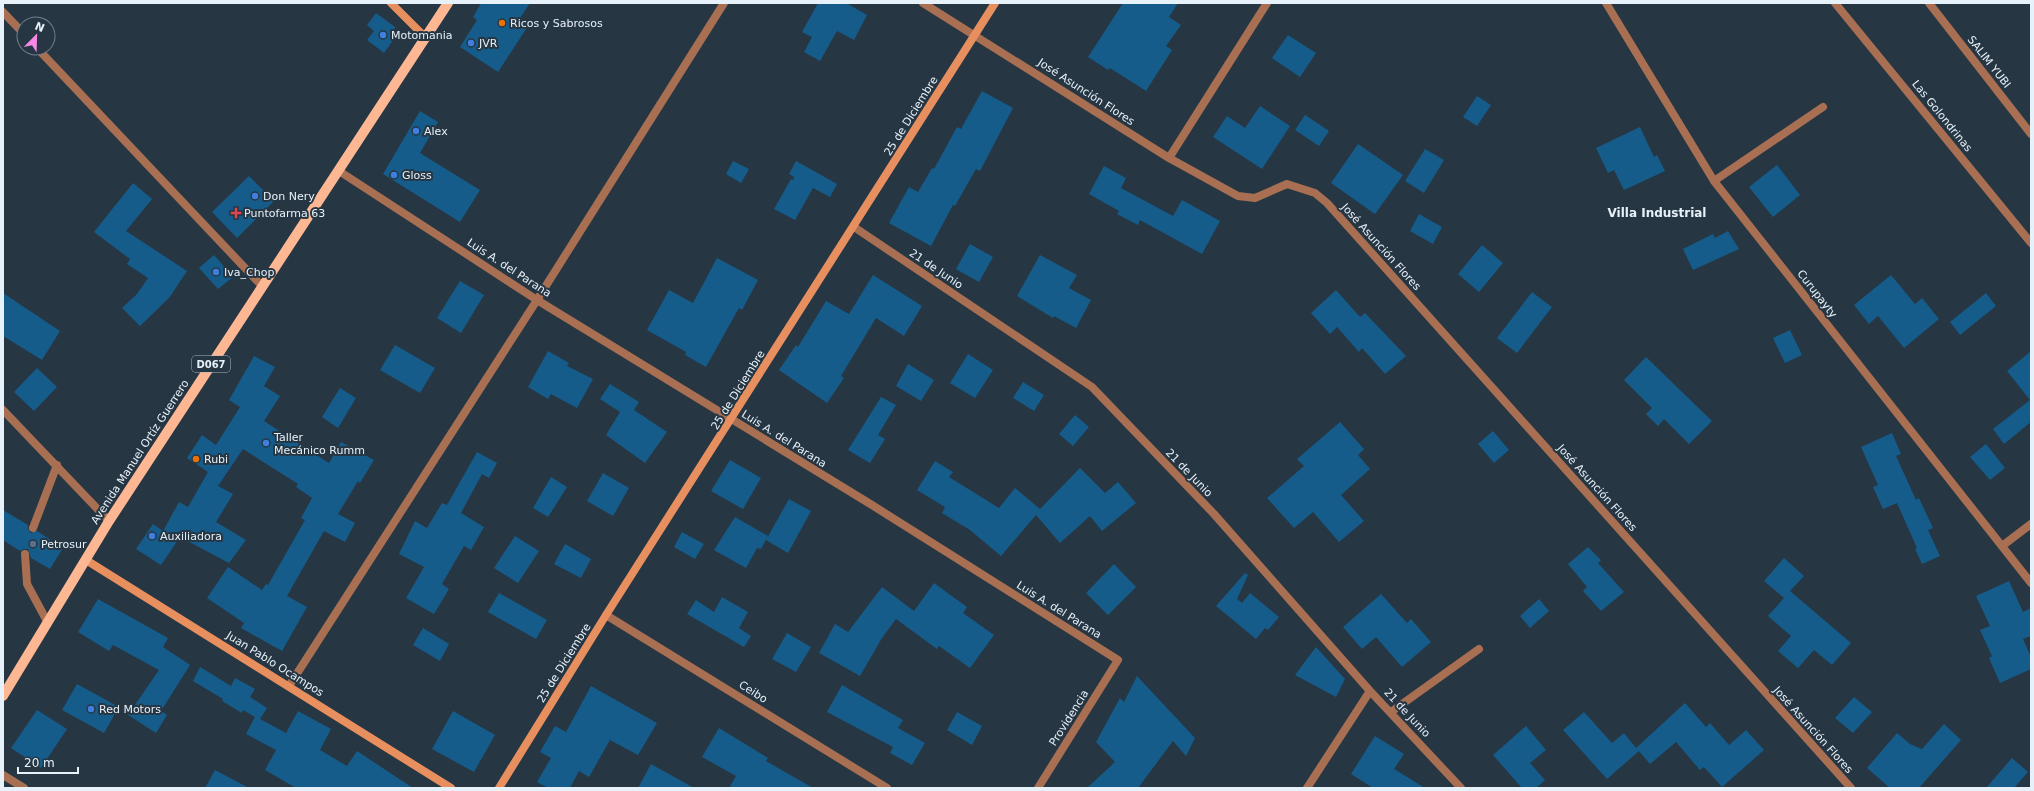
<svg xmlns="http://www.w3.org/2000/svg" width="2034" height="791" font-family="'DejaVu Sans',sans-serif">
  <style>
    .building { fill: #165c8a }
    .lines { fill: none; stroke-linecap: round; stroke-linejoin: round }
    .lane { stroke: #a86f52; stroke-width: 8 }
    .street { stroke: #a86f52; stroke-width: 8 }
    .secondary { stroke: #e88f5f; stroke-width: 8 }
    .primary { stroke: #fdb793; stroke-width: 10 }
    .food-dot { fill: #e8710a; stroke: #263643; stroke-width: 1.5 }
    .shop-dot { fill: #3f7fe0; stroke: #263643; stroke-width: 1.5 }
    .health-dot { fill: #e0444e; stroke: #263643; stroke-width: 1.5 }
    .service-dot { fill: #5c6f8a; stroke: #263643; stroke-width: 1.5 }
    .labels { text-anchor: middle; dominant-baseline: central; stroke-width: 4; stroke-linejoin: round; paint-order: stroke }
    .shield { fill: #263643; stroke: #adb9c2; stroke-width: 1 }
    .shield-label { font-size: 10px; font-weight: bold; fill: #e7f1f9 }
    .poi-label { font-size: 11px; fill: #e7f1f9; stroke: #263643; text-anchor: start }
    .street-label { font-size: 11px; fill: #e7f1f9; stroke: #263643 }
    .neighbourhood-label { font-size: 12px; font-weight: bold; fill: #e7f1f9; stroke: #263643 }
  </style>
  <rect width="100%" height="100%" fill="#263643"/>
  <!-- building -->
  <path class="building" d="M 481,3 L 530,3 L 519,20 L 528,26 L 498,72 L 460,47 L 477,20 L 473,17 Z
    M 818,3 L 846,3 L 867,15 L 854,40 L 837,31 L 820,61 L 804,52 L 812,37 L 802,32 Z
    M 1123,3 L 1178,3 L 1169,17 L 1181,25 L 1166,46 L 1172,50 L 1146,91 L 1110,68 L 1108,70 L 1088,57 Z
    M 376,13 L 395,27 L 394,39 L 384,53 L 367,40 L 374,31 L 367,25 Z
    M 1288,35 L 1316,53 L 1300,77 L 1272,58 Z
    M 982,91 L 1013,108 L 980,171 L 976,169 L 955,206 L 953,205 L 931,246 L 889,223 L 909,187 L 918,192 L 932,168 L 934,169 L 957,127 L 961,129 Z
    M 1477,96 L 1491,105 L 1477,126 L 1463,117 Z
    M 1260,106 L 1290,126 L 1262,169 L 1213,137 L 1227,116 L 1245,128 Z
    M 420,111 L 438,122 L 420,153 L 480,190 L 460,222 L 383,174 Z
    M 1305,115 L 1329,131 L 1319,146 L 1295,130 Z
    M 1640,127 L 1654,157 L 1657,155 L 1665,171 L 1624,190 L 1614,170 L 1608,173 L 1596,148 Z
    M 1358,144 L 1403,175 L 1375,214 L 1331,183 Z
    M 1425,149 L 1444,160 L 1424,193 L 1405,181 Z
    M 733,161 L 749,169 L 741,183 L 726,174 Z
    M 796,161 L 837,184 L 830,197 L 813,188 L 795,220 L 774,209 L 791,179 L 793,180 L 794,177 L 789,174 Z
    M 1777,165 L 1800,195 L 1773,217 L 1749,187 Z
    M 1104,166 L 1126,178 L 1121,188 L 1173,216 L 1182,200 L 1220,221 L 1202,254 L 1140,220 L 1138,225 L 1117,214 L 1119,211 L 1089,194 Z
    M 249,176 L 274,201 L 237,238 L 212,212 Z
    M 133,183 L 152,199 L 126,231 L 187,271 L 169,298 L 140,326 L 122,308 L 137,294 L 148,278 L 127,264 L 130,259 L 94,232 Z
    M 1419,214 L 1442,227 L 1433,244 L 1410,231 Z
    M 1728,231 L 1739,249 L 1693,270 L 1683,249 L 1713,234 L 1715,238 Z
    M 970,244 L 993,257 L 979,282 L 956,269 Z
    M 1482,245 L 1503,263 L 1479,292 L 1458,274 Z
    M 214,255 L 233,277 L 218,289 L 199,268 Z
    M 1040,255 L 1077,275 L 1069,288 L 1091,300 L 1076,328 L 1054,316 L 1053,318 L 1017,296 Z
    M 717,258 L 758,280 L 742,310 L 739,308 L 706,367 L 685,355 L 686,352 L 647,330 L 669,290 L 693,303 Z
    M 873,275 L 922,306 L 904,336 L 876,318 L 841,376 L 844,378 L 827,403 L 779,370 L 796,345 L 798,347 L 826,301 L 849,314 Z
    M 1891,275 L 1915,304 L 1922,298 L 1939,319 L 1904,348 L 1878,316 L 1869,324 L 1854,305 Z
    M 460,281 L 484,295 L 461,333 L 437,318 Z
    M 1336,290 L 1360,317 L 1365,313 L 1406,356 L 1385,374 L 1362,348 L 1359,352 L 1337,327 L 1330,334 L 1311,313 Z
    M 1532,292 L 1552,307 L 1517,353 L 1497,338 Z
    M 3,293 L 60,331 L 42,360 L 3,336 Z
    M 1986,293 L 1996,306 L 1960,335 L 1950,322 Z
    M 1790,330 L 1802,355 L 1785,363 L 1773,338 Z
    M 395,345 L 435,368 L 420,393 L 380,370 Z
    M 548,351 L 569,363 L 567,366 L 593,379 L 577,408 L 551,394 L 548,399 L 528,387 Z
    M 2031,351 L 2031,422 L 2004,444 L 1993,429 L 2030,400 L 2007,371 Z
    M 968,354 L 993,370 L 975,398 L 950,383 Z
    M 254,356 L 275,367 L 264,386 L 280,396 L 264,421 L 329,463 L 341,442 L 374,460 L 360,483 L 358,481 L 338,514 L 355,523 L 345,542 L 324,531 L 287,596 L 307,607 L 282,651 L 241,628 L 244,623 L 207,598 L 228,567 L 262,590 L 266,584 L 268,585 L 305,520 L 301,518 L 312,498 L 296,487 L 298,484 L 243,449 L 218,486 L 233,494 L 216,522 L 246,540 L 229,563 L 180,537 L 161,565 L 136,549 L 153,524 L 163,531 L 179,502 L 188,507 L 208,472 L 187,458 L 202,435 L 216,445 L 240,407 L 229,400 Z
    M 1646,357 L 1712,421 L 1689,444 L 1664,419 L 1658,426 L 1646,414 L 1652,408 L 1624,380 Z
    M 908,364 L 934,380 L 921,401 L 896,386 Z
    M 37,368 L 57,387 L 34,411 L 14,392 Z
    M 1023,382 L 1044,395 L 1034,411 L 1013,398 Z
    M 610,384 L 639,402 L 634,410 L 667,432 L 645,463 L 606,435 L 620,412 L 600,399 Z
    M 340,388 L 356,398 L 338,428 L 322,417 Z
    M 881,397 L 896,405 L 878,435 L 885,439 L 870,463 L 848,450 Z
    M 1075,415 L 1089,427 L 1073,446 L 1059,434 Z
    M 1340,422 L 1364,449 L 1358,455 L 1370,469 L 1341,495 L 1364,521 L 1339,542 L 1313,512 L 1294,528 L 1267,498 L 1304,466 L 1297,459 Z
    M 1493,431 L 1509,450 L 1494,463 L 1478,444 Z
    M 1892,433 L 1901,454 L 1896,456 L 1916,500 L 1919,498 L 1933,528 L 1928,530 L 1940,556 L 1922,564 L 1915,549 L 1917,548 L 1897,503 L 1883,509 L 1873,487 L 1878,485 L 1861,447 Z
    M 1986,444 L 2005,468 L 1990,480 L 1970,457 Z
    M 477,452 L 497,463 L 489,478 L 482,474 L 461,513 L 484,527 L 471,550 L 464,546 L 442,584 L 449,589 L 434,614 L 406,598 L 424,567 L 399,554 L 415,521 L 427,528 L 442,503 L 447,505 Z
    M 730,460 L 761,478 L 743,509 L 711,491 Z
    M 935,461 L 953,472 L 949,477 L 999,508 L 1015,488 L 1040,509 L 1080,468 L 1105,493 L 1118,482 L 1136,503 L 1102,531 L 1090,516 L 1060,543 L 1036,515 L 1001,556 L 970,530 L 942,513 L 945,507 L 917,490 Z
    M 603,473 L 629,488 L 613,516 L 587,501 Z
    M 551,477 L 567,487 L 548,517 L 533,508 Z
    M 789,499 L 811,511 L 788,553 L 766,540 Z
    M 3,510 L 28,525 L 28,529 L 31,533 L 37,531 L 63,548 L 50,569 L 31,558 L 28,549 L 24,549 L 20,551 L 3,540 Z
    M 735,517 L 768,536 L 761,549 L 757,548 L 746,568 L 714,550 Z
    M 682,532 L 704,544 L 695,559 L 674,547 Z
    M 515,536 L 539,551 L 518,583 L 494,568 Z
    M 565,544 L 591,559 L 581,578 L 554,564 Z
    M 1588,547 L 1601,560 L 1598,563 L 1624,592 L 1601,611 L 1583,591 L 1587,587 L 1568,564 Z
    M 1784,558 L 1804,576 L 1790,591 L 1851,643 L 1832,665 L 1814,650 L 1798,668 L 1778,651 L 1791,636 L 1768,616 L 1784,598 L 1764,581 Z
    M 1114,564 L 1136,587 L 1108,615 L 1086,593 Z
    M 1245,573 L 1248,575 L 1237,599 L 1242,603 L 1250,593 L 1279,617 L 1268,630 L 1265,628 L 1256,639 L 1216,606 Z
    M 2009,581 L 2023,612 L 2031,608 L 2031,636 L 2023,639 L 2031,657 L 2031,669 L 2000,683 L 1989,658 L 1992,656 L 1980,630 L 1990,626 L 1976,596 Z
    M 934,583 L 967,607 L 963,613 L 994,635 L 970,668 L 939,646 L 937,649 L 896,619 L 882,638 L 860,676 L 819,653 L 835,624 L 848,632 L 882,587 L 914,611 Z
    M 499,593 L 547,620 L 536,639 L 488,612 Z
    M 1381,594 L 1407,623 L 1411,619 L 1431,642 L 1402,667 L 1376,637 L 1362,649 L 1343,627 Z
    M 722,597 L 748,612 L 739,628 L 751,636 L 744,647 L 687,614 L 696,600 L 714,612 Z
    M 98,599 L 168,638 L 163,647 L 190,665 L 161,711 L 167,715 L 156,733 L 128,715 L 159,670 L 113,645 L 109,651 L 78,632 Z
    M 1539,599 L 1549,611 L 1530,628 L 1520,616 Z
    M 423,628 L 449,644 L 440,661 L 413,645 Z
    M 787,633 L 811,647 L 796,672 L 772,659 Z
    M 1316,647 L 1345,679 L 1336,697 L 1295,675 Z
    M 200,667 L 231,686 L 235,678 L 255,689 L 250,697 L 267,708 L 260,719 L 286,733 L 298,711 L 331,729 L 320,750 L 347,766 L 357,751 L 413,788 L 296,788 L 265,770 L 276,750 L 246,734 L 255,717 L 243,710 L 242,713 L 222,701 L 223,699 L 193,681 Z
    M 1137,676 L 1195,738 L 1186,756 L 1173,741 L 1138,788 L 1087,788 L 1115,762 L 1096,742 L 1120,698 L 1124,702 Z
    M 77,684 L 119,707 L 104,733 L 62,710 Z
    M 842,685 L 903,720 L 898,728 L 925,743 L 912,765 L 890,753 L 893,747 L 827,712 Z
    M 591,686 L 657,723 L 638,755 L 610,740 L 589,777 L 579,771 L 570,788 L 548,788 L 537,782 L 551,758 L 540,752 L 555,726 L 566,732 Z
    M 1854,697 L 1872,712 L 1853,733 L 1835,718 Z
    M 1685,703 L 1706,727 L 1710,723 L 1729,745 L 1746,730 L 1764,750 L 1722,787 L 1704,767 L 1700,770 L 1676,742 L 1650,764 L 1639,751 L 1607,779 L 1563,730 L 1584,712 L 1612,743 L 1624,733 L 1636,748 Z
    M 37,710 L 67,729 L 41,768 L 11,748 Z
    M 453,711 L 495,735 L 474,772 L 432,749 Z
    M 957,712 L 982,726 L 972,745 L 947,730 Z
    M 1944,724 L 1961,740 L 1919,788 L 1890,788 L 1867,768 L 1897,733 L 1910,744 L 1922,749 Z
    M 1526,726 L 1546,750 L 1530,763 L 1545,780 L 1536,788 L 1522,788 L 1493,755 Z
    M 719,728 L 768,758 L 766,761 L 813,788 L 729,788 L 736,776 L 702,757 Z
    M 1375,736 L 1404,754 L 1394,769 L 1425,788 L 1373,788 L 1351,774 Z
    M 2012,758 L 2028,772 L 2014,788 L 1986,788 Z
    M 651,764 L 694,788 L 638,788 Z
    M 215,770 L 249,788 L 205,788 Z"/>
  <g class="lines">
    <!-- lane -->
    <path class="lane" d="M 33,528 L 57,465
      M 25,554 L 27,584 L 48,623
      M 1391,712 L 1479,649"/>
    <!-- street -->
    <path class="street" d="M 923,3 L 1169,158 L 1238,196 L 1255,198 L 1287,184 L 1315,193 L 1327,203 L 1851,788
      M 1606,3 L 1714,181 L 2031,583
      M 1835,3 L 2031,243
      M 1929,3 L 2031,134
      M 3,12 L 24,34
      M 37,48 L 262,286
      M 1169,158 L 1267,3
      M 339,171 L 537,300 L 872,505 L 1118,660 L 1038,788
      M 1714,181 L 1823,107
      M 854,227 L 1092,387 L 1214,514 L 1370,691 L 1461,788
      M 3,410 L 109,521
      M 2002,546 L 2031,524
      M 606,615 L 887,788
      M 289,686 L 537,300 L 724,3
      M 3,775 L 24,788
      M 1307,788 L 1370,691"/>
    <!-- secondary -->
    <path class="secondary" d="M 391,3 L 426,38
      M 86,560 L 451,788
      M 499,788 L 606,615 L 995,3"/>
    <!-- primary -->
    <path class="primary" d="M 3,696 L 109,521 L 448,3"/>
  </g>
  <!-- markers -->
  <g class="food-dot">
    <circle cx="502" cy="23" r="4"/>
    <circle cx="196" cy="459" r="4"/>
  </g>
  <g class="shop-dot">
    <circle cx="383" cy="35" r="4"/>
    <circle cx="471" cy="43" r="4"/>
    <circle cx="416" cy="131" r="4"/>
    <circle cx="394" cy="175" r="4"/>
    <circle cx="255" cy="196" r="4"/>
    <circle cx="216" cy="272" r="4"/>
    <circle cx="266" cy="443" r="4"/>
    <circle cx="152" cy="536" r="4"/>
    <circle cx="91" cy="709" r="4"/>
  </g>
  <path class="health-dot" d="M234 207h4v4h4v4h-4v4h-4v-4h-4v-4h4z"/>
  <circle class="service-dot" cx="33" cy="544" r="4"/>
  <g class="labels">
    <!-- shield labels -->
    <rect class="shield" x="192" y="356" width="38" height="16" rx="3"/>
    <g class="shield-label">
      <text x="211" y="364">D067</text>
    </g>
    <!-- poi labels -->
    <g class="poi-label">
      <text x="510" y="23">Ricos y Sabrosos</text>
      <text x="391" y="35">Motomania</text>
      <text x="479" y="43">JVR</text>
      <text x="424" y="131">Alex</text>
      <text x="402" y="175">Gloss</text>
      <text x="263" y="196">Don Nery</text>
      <text x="244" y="213">Puntofarma 63</text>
      <text x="224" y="272">Iva_Chop</text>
      <text x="274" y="437">Taller<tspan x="274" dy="13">Mecánico Rumm</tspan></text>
      <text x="204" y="459">Rubi</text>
      <text x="160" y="536">Auxiliadora</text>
      <text x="41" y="544">Petrosur</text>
      <text x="99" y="709">Red Motors</text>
    </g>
    <!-- street labels -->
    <g class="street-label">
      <text transform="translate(1989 62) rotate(52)">SALIM YUBI</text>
      <text transform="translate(1086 92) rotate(33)">José Asunción Flores</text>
      <text transform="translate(911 116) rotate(-58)">25 de Diciembre</text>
      <text transform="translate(1942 116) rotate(51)">Las Golondrinas</text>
      <text transform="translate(1381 247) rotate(48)">José Asunción Flores</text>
      <text transform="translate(509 268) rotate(33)">Luis A. del Parana</text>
      <text transform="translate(936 269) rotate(34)">21 de Junio</text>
      <text transform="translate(1817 294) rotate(52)">Curupayty</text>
      <text transform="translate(738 390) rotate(-58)">25 de Diciembre</text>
      <text transform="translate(784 439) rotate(32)">Luis A. del Parana</text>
      <text transform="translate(140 452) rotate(-57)">Avenida Manuel Ortíz Guerrero</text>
      <text transform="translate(1189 473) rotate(46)">21 de Junio</text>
      <text transform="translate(1597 488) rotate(48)">José Asunción Flores</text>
      <text transform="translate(1059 610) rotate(32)">Luis A. del Parana</text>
      <text transform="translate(564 663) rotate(-58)">25 de Diciembre</text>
      <text transform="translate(275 664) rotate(32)">Juan Pablo Ocampos</text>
      <text transform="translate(753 692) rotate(32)">Ceibo</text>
      <text transform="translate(1407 713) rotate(47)">21 de Junio</text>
      <text transform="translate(1069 718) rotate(-58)">Providencia</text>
      <text transform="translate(1813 730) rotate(48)">José Asunción Flores</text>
    </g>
    <!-- neighbourhood labels -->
    <g class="neighbourhood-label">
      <text x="1657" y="213">Villa Industrial</text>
    </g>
  </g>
  <!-- border -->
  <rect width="2034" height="791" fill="none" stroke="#e7f1f9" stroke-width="8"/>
  <!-- north arrow -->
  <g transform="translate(36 36) rotate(23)"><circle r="19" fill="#263643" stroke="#73818c"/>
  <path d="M0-3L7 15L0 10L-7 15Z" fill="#f987e8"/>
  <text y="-6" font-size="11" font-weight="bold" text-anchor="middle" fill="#e7f1f9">N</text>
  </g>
  <!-- scale -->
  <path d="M18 767v6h60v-6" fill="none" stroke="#e7f1f9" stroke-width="2"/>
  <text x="24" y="767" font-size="12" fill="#e7f1f9" stroke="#263643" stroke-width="3" paint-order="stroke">20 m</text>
</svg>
